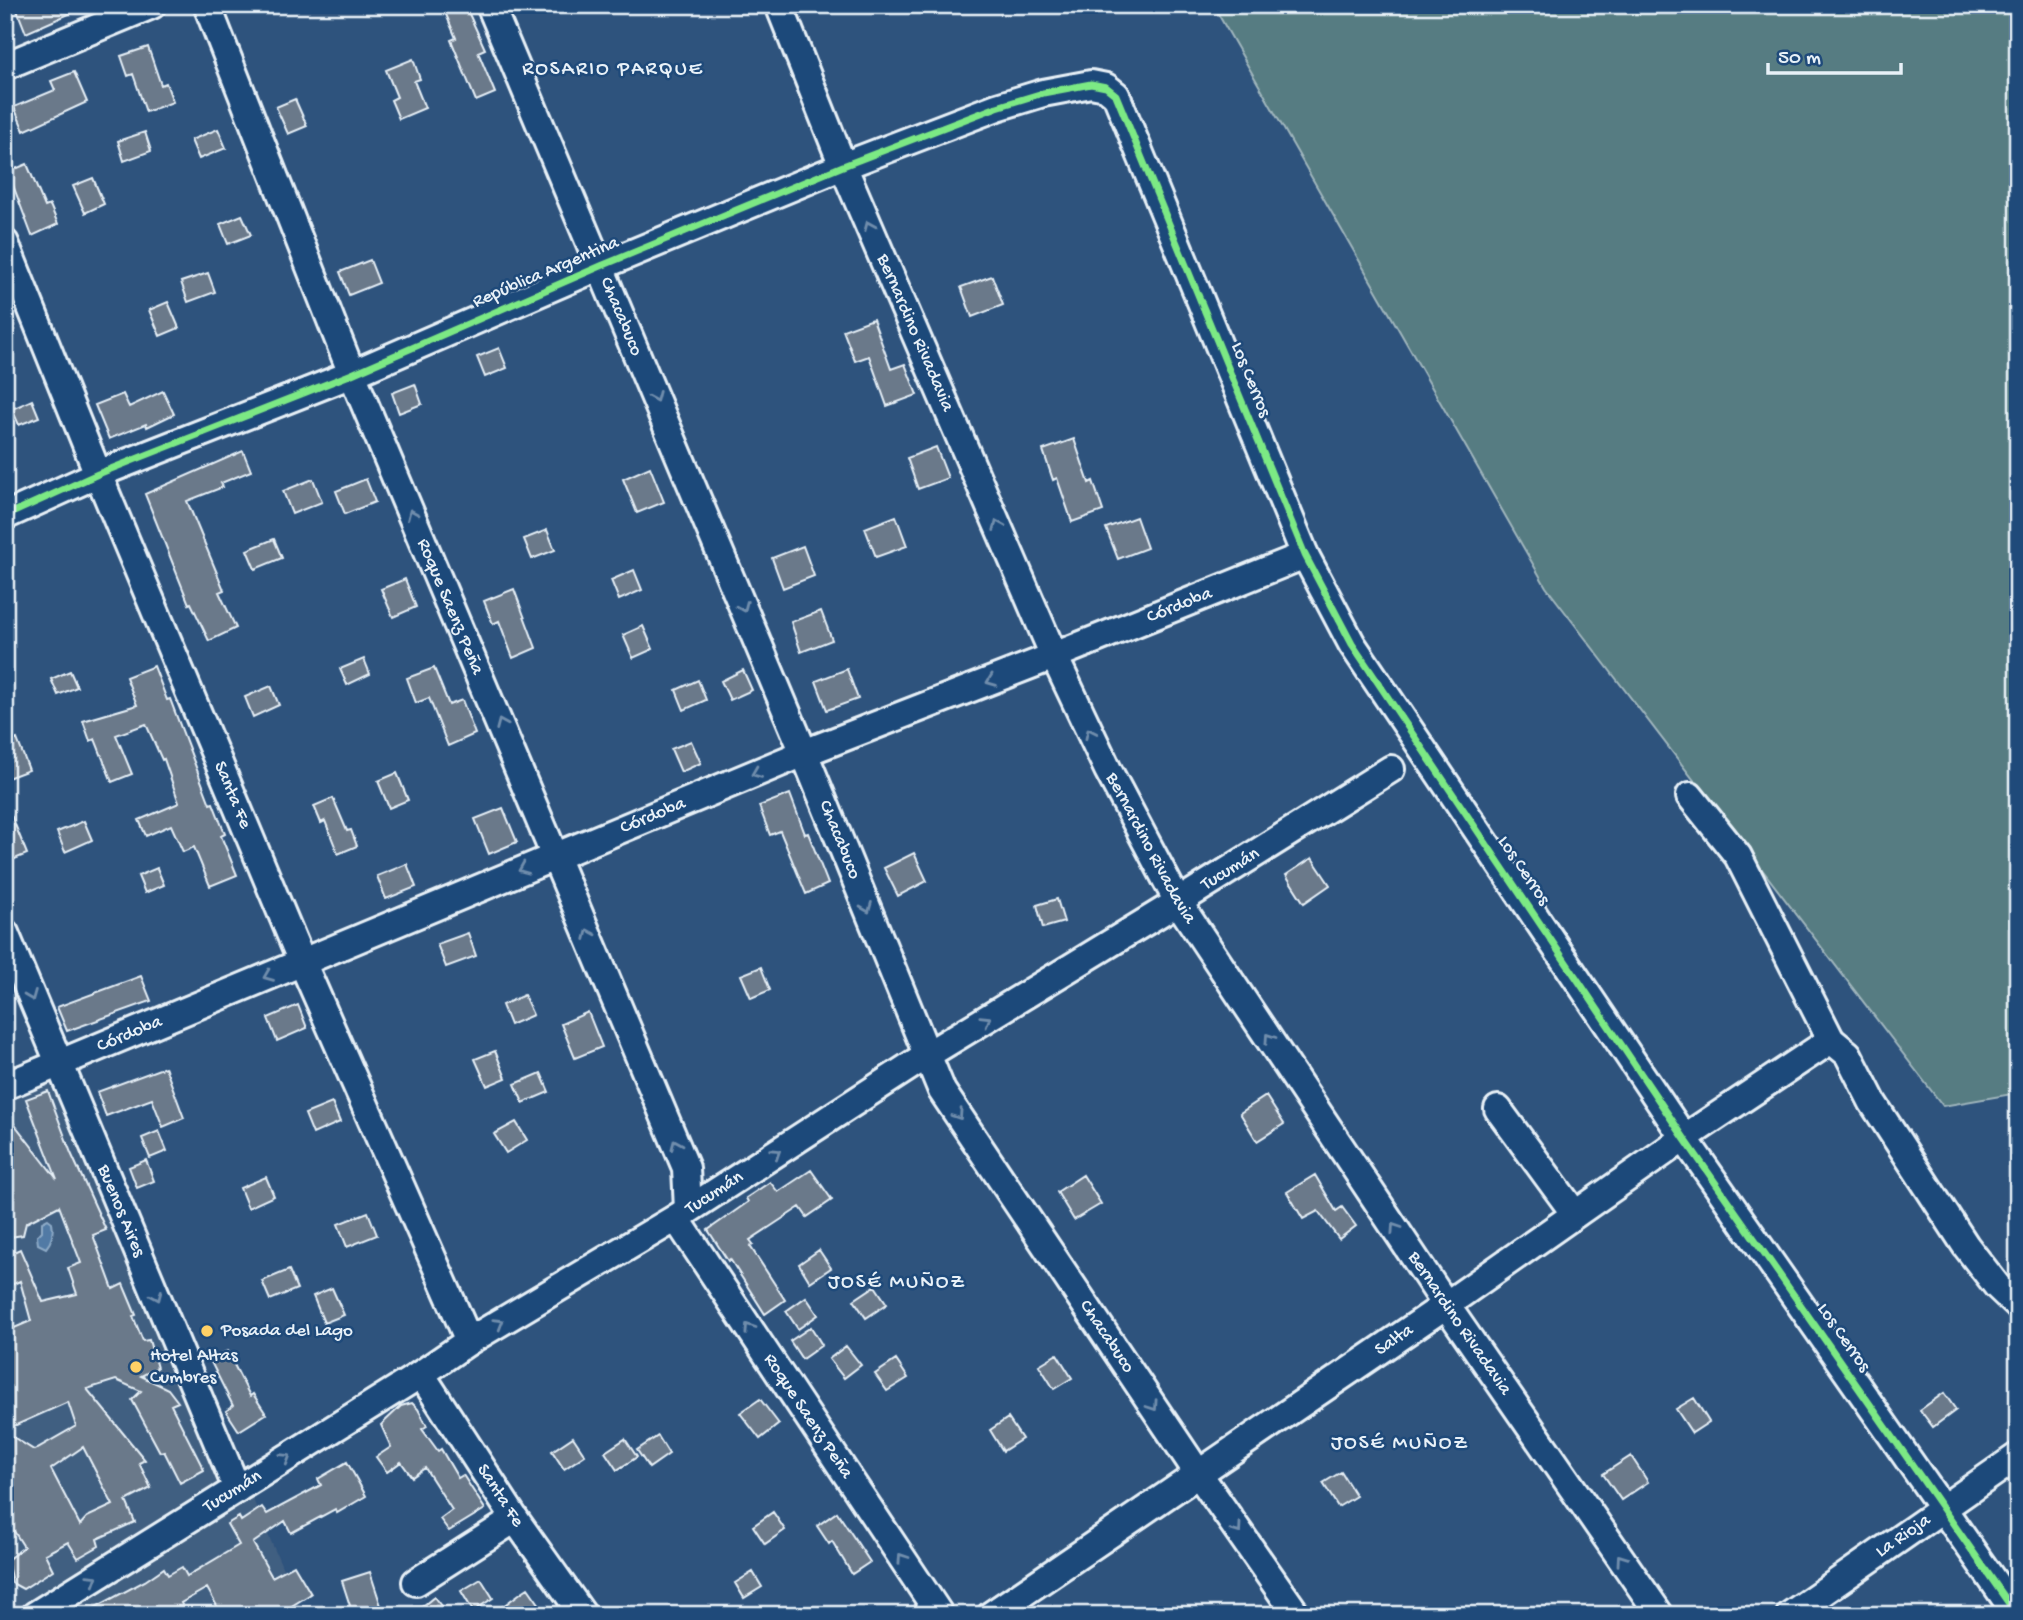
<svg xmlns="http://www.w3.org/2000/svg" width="2023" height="1620" font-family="'Gochi Hand',sans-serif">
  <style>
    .built { fill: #405e81 }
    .green { fill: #577c82; stroke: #a0b6bd; stroke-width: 2 }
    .water { fill: #517aa5; stroke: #8daac6; stroke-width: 2 }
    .building { fill: #6b798a; stroke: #e8f1f8; stroke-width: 2; fill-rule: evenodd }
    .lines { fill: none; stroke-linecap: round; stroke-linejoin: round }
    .minor-casing { stroke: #e8f1f8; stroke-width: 32 }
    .minor { stroke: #1f4a7a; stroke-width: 26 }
    .cycleway-casing { stroke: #1f4a7a; stroke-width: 11 }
    .cycleway { stroke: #7ce984; stroke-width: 7 }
    .oneway { stroke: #6f8dac }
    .poi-dot { fill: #ffd166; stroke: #1f4a7a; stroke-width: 2.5 }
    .labels { text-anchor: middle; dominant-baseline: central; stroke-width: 5; stroke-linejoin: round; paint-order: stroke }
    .street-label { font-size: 19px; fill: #e8f1f8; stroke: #1f4a7a }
    .poi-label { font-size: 19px; fill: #e8f1f8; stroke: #1f4a7a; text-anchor: start }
    .neighbourhood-label { font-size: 21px; letter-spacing: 2px; fill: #e8f1f8; stroke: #1f4a7a }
  </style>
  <rect width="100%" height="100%" fill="#2e537d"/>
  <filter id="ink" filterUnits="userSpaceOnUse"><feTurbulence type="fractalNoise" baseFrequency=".0143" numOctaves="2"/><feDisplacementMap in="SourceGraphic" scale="14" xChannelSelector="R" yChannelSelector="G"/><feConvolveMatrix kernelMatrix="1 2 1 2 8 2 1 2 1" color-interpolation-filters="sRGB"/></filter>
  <g filter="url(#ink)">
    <!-- built -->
    <path class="built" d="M 75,1076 L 202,1382 L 303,1615 L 5,1615 L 5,1096 Z"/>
    <!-- green -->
    <path class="green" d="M 1213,5 L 2018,5 L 2018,1093 L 1943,1106 L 1546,587 Z"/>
    <!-- water -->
    <path class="water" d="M 48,1219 L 52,1222 C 54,1232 53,1240 46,1248 L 38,1244 L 37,1236 L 42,1231 L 42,1222 Z"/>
    <!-- building -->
    <path class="building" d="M 15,5 L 87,5 L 87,6 L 26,33 Z
      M 442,5 L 465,5 L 485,49 L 478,52 L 495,93 L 476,101 L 451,40 L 456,38 Z
      M 148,47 L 161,85 L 166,83 L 173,102 L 146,112 L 133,74 L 128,76 L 121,56 Z
      M 413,59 L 420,79 L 414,81 L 425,108 L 399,119 L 391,100 L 397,97 L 386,70 Z
      M 74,72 L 87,102 L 24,131 L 14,107 L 55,90 L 51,81 Z
      M 295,99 L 307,126 L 288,134 L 276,107 Z
      M 218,129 L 226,148 L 199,159 L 191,140 Z
      M 145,132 L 151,151 L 124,161 L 118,141 Z
      M 27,164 L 45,207 L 50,205 L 58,224 L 32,236 L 8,172 Z
      M 93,178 L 104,204 L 85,213 L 73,186 Z
      M 242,215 L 251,235 L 228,244 L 220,224 Z
      M 370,260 L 379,283 L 349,295 L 340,272 Z
      M 208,273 L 215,292 L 188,302 L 181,282 Z
      M 992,276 L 1003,305 L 972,317 L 961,287 Z
      M 168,302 L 179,328 L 160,336 L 149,310 Z
      M 873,319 L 891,369 L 905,364 L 917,395 L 887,406 L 869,356 L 855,361 L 843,330 Z
      M 499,348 L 507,368 L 485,377 L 477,357 Z
      M 415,384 L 422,404 L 399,413 L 392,393 Z
      M 163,391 L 174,414 L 147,427 L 146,424 L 109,439 L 95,405 L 123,394 L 129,407 Z
      M 32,400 L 39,417 L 19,425 L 12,409 Z
      M 1074,439 L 1089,483 L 1093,481 L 1103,511 L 1072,522 L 1057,478 L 1053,480 L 1043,450 Z
      M 936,447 L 948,478 L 918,489 L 907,458 Z
      M 243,451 L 251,471 L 221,483 L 223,487 L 187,501 L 224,590 L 219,592 L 236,628 L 209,641 L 191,603 L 189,604 L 145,494 Z
      M 650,467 L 664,502 L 637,513 L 623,479 Z
      M 313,479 L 322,502 L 292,514 L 283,491 Z
      M 366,479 L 375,502 L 345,514 L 336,491 Z
      M 896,516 L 907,546 L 876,557 L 865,528 Z
      M 1136,517 L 1147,548 L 1118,559 L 1106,528 Z
      M 547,530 L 555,550 L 532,559 L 524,539 Z
      M 274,539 L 282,558 L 255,569 L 247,550 Z
      M 803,546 L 814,576 L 783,588 L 772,558 Z
      M 634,570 L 642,590 L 619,600 L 611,580 Z
      M 405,579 L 416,607 L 393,617 L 381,589 Z
      M 514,589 L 536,648 L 513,658 L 499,621 L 493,624 L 484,601 Z
      M 821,611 L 832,640 L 801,652 L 791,622 Z
      M 643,626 L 653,649 L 633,658 L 623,635 Z
      M 364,659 L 370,674 L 347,685 L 340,669 Z
      M 154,666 L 167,700 L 170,699 L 210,804 L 213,803 L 225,834 L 221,836 L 237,875 L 210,886 L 194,847 L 183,852 L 171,825 L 146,836 L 139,820 L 179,803 L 164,759 L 162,760 L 146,724 L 116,735 L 132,774 L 112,782 L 95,739 L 90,741 L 83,721 L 137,705 L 126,677 Z
      M 434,668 L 449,705 L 462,700 L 475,734 L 448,746 L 429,698 L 416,703 L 407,678 Z
      M 847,669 L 858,699 L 827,710 L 816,681 Z
      M 743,670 L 752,690 L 730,700 L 721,681 Z
      M 70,671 L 77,687 L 58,695 L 51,679 Z
      M 698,680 L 706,700 L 684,710 L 676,690 Z
      M 271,686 L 279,705 L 253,717 L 245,697 Z
      M 17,739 L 29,770 L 5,779 L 5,743 Z
      M 691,741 L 701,763 L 681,772 L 671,749 Z
      M 397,773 L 408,800 L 389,808 L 378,781 Z
      M 790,794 L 805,834 L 808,833 L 828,884 L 806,894 L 780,831 L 770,835 L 759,806 Z
      M 333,798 L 347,831 L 351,830 L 357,846 L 338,854 L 325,821 L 321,823 L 314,806 Z
      M 5,800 L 27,854 L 5,863 Z
      M 503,808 L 517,842 L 489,854 L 475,819 Z
      M 84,821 L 92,840 L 65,852 L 57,832 Z
      M 914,853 L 927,881 L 898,896 L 884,868 Z
      M 1312,858 L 1330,885 L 1304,903 L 1286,875 Z
      M 407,864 L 416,887 L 386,899 L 377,876 Z
      M 157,868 L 164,885 L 145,893 L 138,876 Z
      M 1057,899 L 1064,922 L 1043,928 L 1037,905 Z
      M 468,933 L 476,956 L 446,967 L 437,944 Z
      M 761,967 L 770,990 L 751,998 L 741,975 Z
      M 141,976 L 151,1001 L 67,1031 L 57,1007 Z
      M 524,995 L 533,1015 L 510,1025 L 502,1005 Z
      M 298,1005 L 307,1028 L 277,1041 L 268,1018 Z
      M 588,1012 L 602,1047 L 575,1058 L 561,1024 Z
      M 495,1051 L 506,1078 L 487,1086 L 475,1059 Z
      M 165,1067 L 184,1118 L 163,1127 L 152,1099 L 106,1116 L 97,1092 Z
      M 541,1073 L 549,1092 L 523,1103 L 515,1084 Z
      M 48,1091 L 71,1153 L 106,1230 L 93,1235 L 113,1289 L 123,1284 L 136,1315 L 133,1316 L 143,1341 L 149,1340 L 157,1368 L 141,1376 L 168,1389 L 178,1402 L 171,1405 L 204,1470 L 180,1483 L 164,1451 L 160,1452 L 132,1400 L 141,1391 L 116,1380 L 87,1389 L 145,1460 L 139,1463 L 151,1488 L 126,1501 L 135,1522 L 97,1539 L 99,1546 L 78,1558 L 68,1542 L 45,1554 L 53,1570 L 23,1589 L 12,1583 L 7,1560 L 24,1547 L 5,1517 L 5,1432 L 34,1450 L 76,1426 L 68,1402 L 5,1430 L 7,1331 L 31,1321 L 20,1281 L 5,1288 L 5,1256 L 20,1249 L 43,1302 L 77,1294 L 68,1268 L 81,1263 L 59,1206 L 26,1223 L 23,1235 L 10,1237 L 5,1221 L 5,1112 L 57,1179 L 26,1099 ZM 83,1447 L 113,1505 L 87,1517 L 80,1525 L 51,1469 Z
      M 1266,1096 L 1284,1124 L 1257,1141 L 1240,1113 Z
      M 332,1103 L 340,1122 L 313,1134 L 305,1114 Z
      M 516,1122 L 527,1140 L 506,1153 L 494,1134 Z
      M 159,1131 L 167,1151 L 150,1158 L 142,1138 Z
      M 146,1160 L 154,1181 L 137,1188 L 129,1167 Z
      M 811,1170 L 832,1200 L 807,1217 L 800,1207 L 750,1240 L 753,1244 L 750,1246 L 785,1300 L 765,1314 L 730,1259 L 728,1261 L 708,1230 L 748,1202 L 746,1198 L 770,1182 L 778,1192 Z
      M 1083,1175 L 1101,1204 L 1074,1220 L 1057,1192 Z
      M 1315,1175 L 1336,1211 L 1342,1207 L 1356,1226 L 1339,1239 L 1318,1211 L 1303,1219 L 1287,1192 Z
      M 266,1177 L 274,1196 L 248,1208 L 240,1188 Z
      M 368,1212 L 377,1235 L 347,1247 L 338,1224 Z
      M 819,1250 L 831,1268 L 810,1282 L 799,1264 Z
      M 289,1270 L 297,1289 L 270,1300 L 262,1281 Z
      M 875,1286 L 887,1304 L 866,1318 L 854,1300 Z
      M 332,1288 L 344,1315 L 324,1323 L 313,1296 Z
      M 806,1297 L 818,1315 L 798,1329 L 786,1311 Z
      M 811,1327 L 822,1345 L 802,1359 L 790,1341 Z
      M 846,1346 L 861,1365 L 844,1378 L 829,1359 Z
      M 227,1351 L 250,1396 L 253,1394 L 266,1414 L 239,1431 L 226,1411 L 233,1406 L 210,1360 Z
      M 1057,1354 L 1072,1378 L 1054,1389 L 1039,1365 Z
      M 896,1360 L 908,1378 L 887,1391 L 875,1374 Z
      M 1944,1393 L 1956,1410 L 1933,1427 L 1920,1410 Z
      M 1694,1398 L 1709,1422 L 1692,1433 L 1676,1409 Z
      M 760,1399 L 779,1424 L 760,1439 L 740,1413 Z
      M 412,1403 L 418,1409 L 427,1426 L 422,1429 L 438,1451 L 441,1449 L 458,1478 L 463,1475 L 485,1509 L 449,1531 L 440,1519 L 452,1510 L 425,1468 L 412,1477 L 401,1462 L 387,1472 L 376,1457 L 391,1447 L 381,1425 L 401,1406 Z
      M 1008,1418 L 1022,1439 L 1003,1451 L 990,1430 Z
      M 658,1436 L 669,1454 L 649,1468 L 637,1450 Z
      M 573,1437 L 585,1455 L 564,1469 L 552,1451 Z
      M 625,1439 L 637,1457 L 617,1470 L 605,1452 Z
      M 1631,1456 L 1648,1482 L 1621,1500 L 1603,1474 Z
      M 347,1462 L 366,1496 L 337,1513 L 335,1509 L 291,1533 L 285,1521 L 253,1543 L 272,1577 L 294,1565 L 311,1594 L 277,1615 L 222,1615 L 207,1588 L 181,1603 L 187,1615 L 81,1615 L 145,1581 L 164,1568 L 168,1575 L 182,1567 L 187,1576 L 239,1545 L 227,1524 L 239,1517 L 241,1521 L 262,1507 L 267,1514 L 321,1485 L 318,1479 Z
      M 1341,1472 L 1356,1496 L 1338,1507 L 1323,1483 Z
      M 773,1512 L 785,1530 L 765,1544 L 753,1526 Z
      M 837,1512 L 870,1562 L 852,1574 L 832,1541 L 829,1544 L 817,1526 Z
      M 370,1572 L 384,1615 L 353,1615 L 342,1581 Z
      M 753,1572 L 762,1587 L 744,1598 L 735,1583 Z
      M 481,1579 L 493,1598 L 473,1611 L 461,1591 Z
      M 528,1588 L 547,1615 L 491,1615 L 522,1592 Z
      M 434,1597 L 448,1615 L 412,1615 Z"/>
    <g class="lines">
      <!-- minor casing -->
      <g class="minor-casing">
        <g id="minor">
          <path id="s1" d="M 207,5 L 352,374 L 686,1168 L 688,1210"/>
          <path id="s2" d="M 490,5 L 804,753 L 942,1091 L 1198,1473 L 1297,1615"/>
          <path id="s3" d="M 779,5 L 843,166 L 1054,656 L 1108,770 L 1178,902 L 1446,1305 L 1660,1615"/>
          <path d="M 5,66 L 152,5"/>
          <path id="s4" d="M 5,243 L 98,474 L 302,962 L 469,1341"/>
          <path d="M 5,516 L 98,474 L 352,374 L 601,266 L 843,166 L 997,107 L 1043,93 L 1091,84 L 1106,87 L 1116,95 L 1305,555 L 1352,644 L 1684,1138 L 2017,1615"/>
          <path d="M 1690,796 L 1738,856 L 1831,1040 L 1848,1054 L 1873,1103 L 1966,1246 L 1997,1286 L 2018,1306"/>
          <path id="s5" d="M 5,933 L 237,1489"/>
          <path id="s6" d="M 5,1086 L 804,753 L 1054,656 L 1305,555"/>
          <path d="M 1498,1109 L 1575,1214"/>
          <path id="s7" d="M 676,1218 L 940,1615"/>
          <path id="s8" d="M 421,1374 L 515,1519 L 583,1615"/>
          <path d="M 416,1582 L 515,1519"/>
          <path id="s9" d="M 35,1615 L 421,1374 L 469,1341 L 676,1218 L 927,1055 L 1178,902 L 1391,769"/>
          <path id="s10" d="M 991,1615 L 1446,1305 L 1684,1138 L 1831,1040"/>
          <path id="s11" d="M 1790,1615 L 2018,1456"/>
        </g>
      </g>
      <!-- minor -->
      <use href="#minor" class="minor"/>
      <!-- cycleway casing -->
      <g class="cycleway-casing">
        <path id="cycleway" d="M 5,516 L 98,474 L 352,374 L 601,266 L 843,166 L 997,107 L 1043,93 L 1091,84 L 1106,87 L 1116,95 L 1305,555 L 1352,644 L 1684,1138 L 2017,1615"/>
      </g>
      <!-- cycleway -->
      <use href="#cycleway" class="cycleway"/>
    </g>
    <!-- one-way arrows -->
    <defs><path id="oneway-chevron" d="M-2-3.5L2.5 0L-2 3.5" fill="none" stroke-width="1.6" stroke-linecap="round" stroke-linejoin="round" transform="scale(1.75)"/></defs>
    <g class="oneway">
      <use href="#oneway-chevron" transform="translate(869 226) rotate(-113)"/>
      <use href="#oneway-chevron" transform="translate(655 397) rotate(67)"/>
      <use href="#oneway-chevron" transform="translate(412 514) rotate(-113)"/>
      <use href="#oneway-chevron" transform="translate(998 525) rotate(-113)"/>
      <use href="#oneway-chevron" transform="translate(743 607) rotate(67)"/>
      <use href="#oneway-chevron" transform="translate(991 681) rotate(159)"/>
      <use href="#oneway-chevron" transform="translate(501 724) rotate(-113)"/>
      <use href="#oneway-chevron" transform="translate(1090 733) rotate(-115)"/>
      <use href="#oneway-chevron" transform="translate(756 773) rotate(158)"/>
      <use href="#oneway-chevron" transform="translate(523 869) rotate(157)"/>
      <use href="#oneway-chevron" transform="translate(867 908) rotate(68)"/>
      <use href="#oneway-chevron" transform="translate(589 934) rotate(-113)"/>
      <use href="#oneway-chevron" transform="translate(268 976) rotate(158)"/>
      <use href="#oneway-chevron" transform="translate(31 996) rotate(68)"/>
      <use href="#oneway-chevron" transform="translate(986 1020) rotate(-31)"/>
      <use href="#oneway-chevron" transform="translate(1269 1038) rotate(-124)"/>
      <use href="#oneway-chevron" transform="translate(958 1115) rotate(56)"/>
      <use href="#oneway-chevron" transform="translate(676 1144) rotate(-113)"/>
      <use href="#oneway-chevron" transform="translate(776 1153) rotate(-33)"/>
      <use href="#oneway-chevron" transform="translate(1395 1228) rotate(-124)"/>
      <use href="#oneway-chevron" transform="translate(157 1296) rotate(67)"/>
      <use href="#oneway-chevron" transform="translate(499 1323) rotate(-31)"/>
      <use href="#oneway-chevron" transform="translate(749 1328) rotate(-124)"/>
      <use href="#oneway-chevron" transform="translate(1153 1406) rotate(56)"/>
      <use href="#oneway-chevron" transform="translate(286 1458) rotate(-32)"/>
      <use href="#oneway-chevron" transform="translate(1237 1529) rotate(55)"/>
      <use href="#oneway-chevron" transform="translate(902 1558) rotate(-124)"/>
      <use href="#oneway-chevron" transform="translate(1621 1559) rotate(-125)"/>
      <use href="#oneway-chevron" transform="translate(93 1579) rotate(-32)"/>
    </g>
  </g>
  <!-- markers -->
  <g class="poi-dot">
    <circle cx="207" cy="1331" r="7"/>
    <circle cx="136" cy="1367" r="7"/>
  </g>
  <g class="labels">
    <!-- street labels -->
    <g class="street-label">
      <text transform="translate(546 273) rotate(-23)">República Argentina</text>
      <text stroke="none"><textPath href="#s2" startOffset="338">Chacabuco</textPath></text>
      <text stroke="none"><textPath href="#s3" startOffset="355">Bernardino Rivadavia</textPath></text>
      <text transform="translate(1250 380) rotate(68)">Los Cerros</text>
      <text stroke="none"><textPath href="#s6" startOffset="1269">Córdoba</textPath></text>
      <text stroke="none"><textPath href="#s1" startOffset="649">Roque Saenz Peña</textPath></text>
      <text stroke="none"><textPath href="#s4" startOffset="597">Santa Fe</textPath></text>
      <text stroke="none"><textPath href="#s6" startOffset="702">Córdoba</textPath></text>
      <text stroke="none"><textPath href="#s2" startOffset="905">Chacabuco</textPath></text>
      <text stroke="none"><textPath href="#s3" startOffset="922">Bernardino Rivadavia</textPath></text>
      <text stroke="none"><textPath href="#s9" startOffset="1409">Tucumán</textPath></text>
      <text transform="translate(1523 871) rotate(56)">Los Cerros</text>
      <text stroke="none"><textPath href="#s6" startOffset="135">Córdoba</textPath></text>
      <text stroke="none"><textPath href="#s9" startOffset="800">Tucumán</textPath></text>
      <text stroke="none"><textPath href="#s5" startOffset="301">Buenos Aires</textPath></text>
      <text stroke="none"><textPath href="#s3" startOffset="1489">Bernardino Rivadavia</textPath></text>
      <text stroke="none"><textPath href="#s2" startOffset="1472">Chacabuco</textPath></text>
      <text transform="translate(1843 1338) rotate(55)">Los Cerros</text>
      <text stroke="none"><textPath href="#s10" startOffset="488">Salta</textPath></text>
      <text stroke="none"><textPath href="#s7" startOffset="238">Roque Saenz Peña</textPath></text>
      <text stroke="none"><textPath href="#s9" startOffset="233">Tucumán</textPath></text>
      <text stroke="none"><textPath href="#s8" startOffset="145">Santa Fe</textPath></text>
      <text stroke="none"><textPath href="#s11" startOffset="138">La Rioja</textPath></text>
    </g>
    <!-- poi labels -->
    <g class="poi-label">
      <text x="221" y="1331">Posada del Lago</text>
      <text x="150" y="1356">Hotel Altas<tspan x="150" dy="22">Cumbres</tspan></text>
    </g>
    <!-- neighbourhood labels -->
    <g class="neighbourhood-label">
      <text x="613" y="70">ROSARIO PARQUE</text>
      <text x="897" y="1283">JOSÉ MUÑOZ</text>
      <text x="1400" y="1444">JOSÉ MUÑOZ</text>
    </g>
  </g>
  <!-- margin -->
  <rect width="2023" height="1620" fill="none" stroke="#1f4a7a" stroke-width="28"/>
  <rect x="14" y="14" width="1995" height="1592" fill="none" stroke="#e8f1f8" stroke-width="2.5" filter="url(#ink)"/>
  <!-- scale -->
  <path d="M1768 63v10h133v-10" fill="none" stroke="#e8f1f8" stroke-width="3.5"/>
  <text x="1778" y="63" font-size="21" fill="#e8f1f8" stroke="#1f4a7a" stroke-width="5" paint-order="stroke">50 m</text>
</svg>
